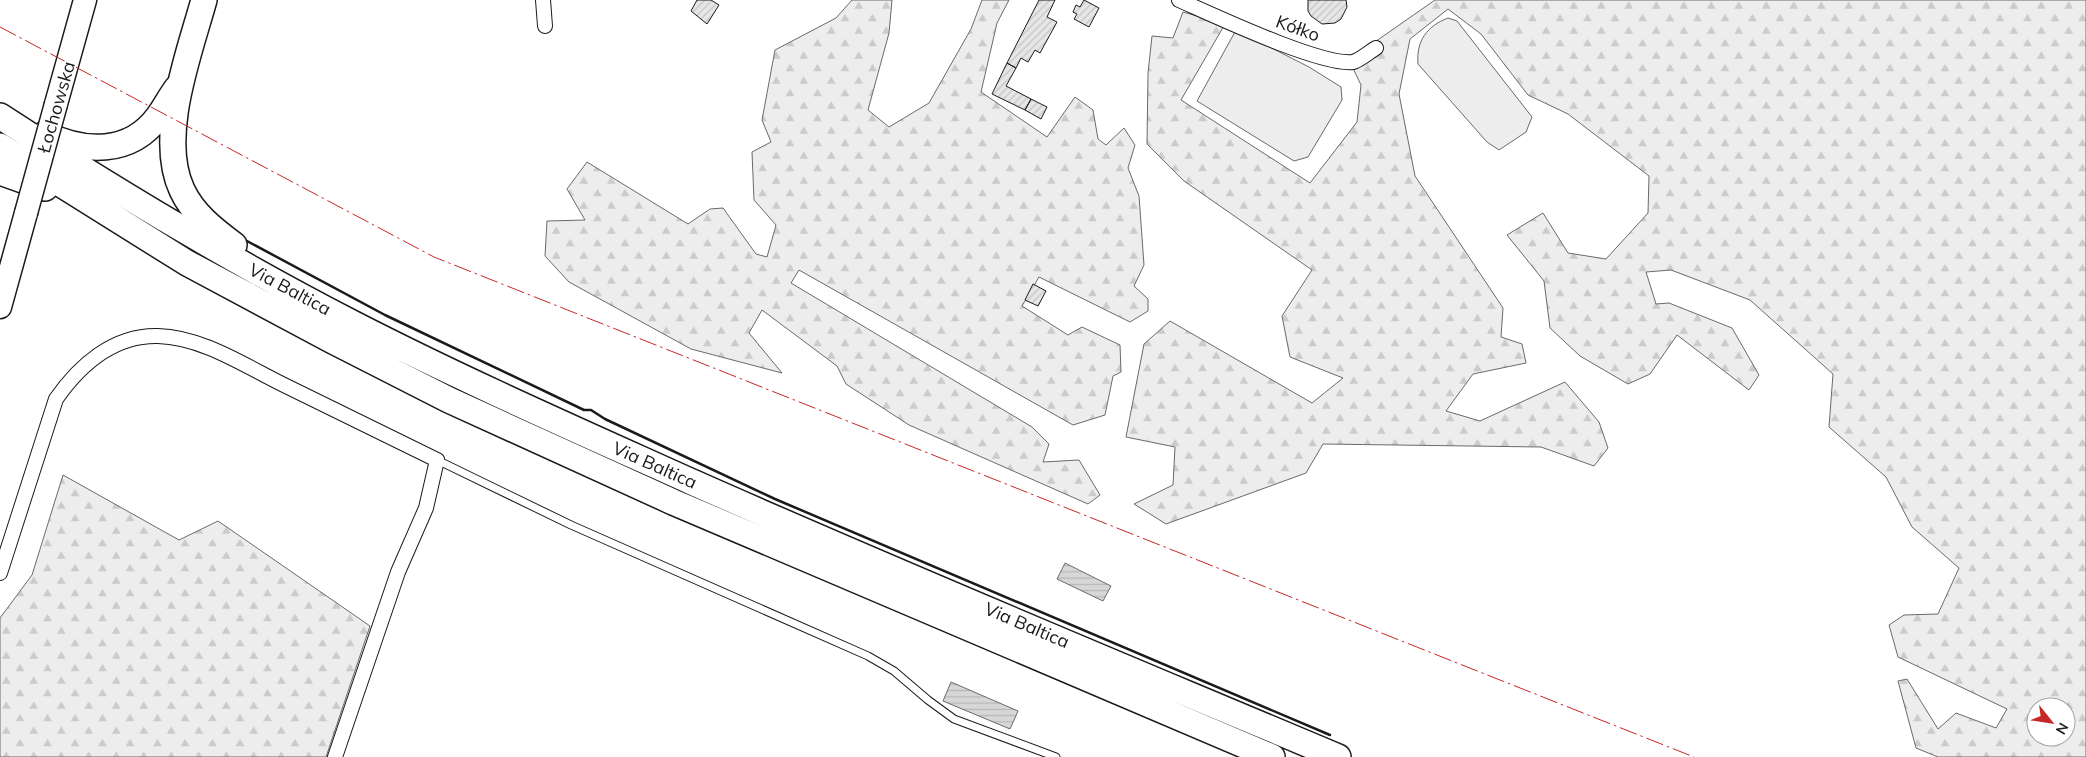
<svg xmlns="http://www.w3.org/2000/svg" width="2086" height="757" font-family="Mulish,sans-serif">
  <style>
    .green { fill: #ededed; stroke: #6a6a6a }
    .forest { fill: url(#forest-firs); stroke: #6a6a6a; fill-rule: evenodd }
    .water { fill: url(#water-rules); stroke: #6a6a6a }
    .building { fill: url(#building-hatch); stroke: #1a1a1a }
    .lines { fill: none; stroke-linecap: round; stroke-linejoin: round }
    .service-casing { stroke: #1a1a1a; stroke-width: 9 }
    .minor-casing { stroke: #1a1a1a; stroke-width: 16 }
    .primary-casing { stroke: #1a1a1a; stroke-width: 25 }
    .motorway-casing { stroke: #1a1a1a; stroke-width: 28 }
    .service { stroke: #fff; stroke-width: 7 }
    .minor { stroke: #fff; stroke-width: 14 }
    .primary { stroke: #fff; stroke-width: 22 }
    .motorway { stroke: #fff; stroke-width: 25 }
    .primary-bridge-casing { stroke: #1a1a1a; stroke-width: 25; stroke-linecap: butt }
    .primary-bridge { stroke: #fff; stroke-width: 22 }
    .wall { stroke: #1a1a1a; stroke-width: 2.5 }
    .power { stroke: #c62828; stroke-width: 1; stroke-dasharray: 18 4 2.5 4; stroke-linecap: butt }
    .labels { text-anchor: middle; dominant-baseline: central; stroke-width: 4; stroke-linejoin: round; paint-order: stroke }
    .street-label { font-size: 18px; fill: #1a1a1a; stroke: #fff }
  </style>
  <defs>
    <pattern id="forest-firs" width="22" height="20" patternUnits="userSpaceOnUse" patternTransform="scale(1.25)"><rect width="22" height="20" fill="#ededed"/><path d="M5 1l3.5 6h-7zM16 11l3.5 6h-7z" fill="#cbcbcb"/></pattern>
    <pattern id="water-rules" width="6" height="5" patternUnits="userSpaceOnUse" patternTransform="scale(1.25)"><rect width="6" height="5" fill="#d7d7d7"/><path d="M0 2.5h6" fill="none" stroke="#b8b8b8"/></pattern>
    <pattern id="building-hatch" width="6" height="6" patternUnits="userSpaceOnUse" patternTransform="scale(1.25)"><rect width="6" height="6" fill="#e6e6e6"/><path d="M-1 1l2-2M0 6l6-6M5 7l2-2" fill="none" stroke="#c5c5c5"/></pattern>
  </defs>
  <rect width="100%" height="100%" fill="#fff"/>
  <!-- green -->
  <path class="green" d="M 1448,18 L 1457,21 L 1532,117 L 1526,132 L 1499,150 L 1487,142 L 1418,64 C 1416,41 1427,26 1448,18 Z
    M 1236,30 L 1309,67 L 1341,87 L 1342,100 L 1308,157 L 1294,161 L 1197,101 Z"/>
  <!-- forest -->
  <path class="forest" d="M 852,0 L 892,0 L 889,33 L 868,110 L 889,127 L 929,103 L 971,29 L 982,0 L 1009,0 L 997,23 L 981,92 L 1047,137 L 1075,97 L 1093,110 L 1098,139 L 1106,145 L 1124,128 L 1135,145 L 1128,168 L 1139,196 L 1144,265 L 1134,286 L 1148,299 L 1148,311 L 1130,322 L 1039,277 L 1022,306 L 1068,335 L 1082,327 L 1120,345 L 1121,372 L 1113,376 L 1105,415 L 1073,425 L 799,270 L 791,283 L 1032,427 L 1049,444 L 1043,462 L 1079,460 L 1100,495 L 1088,504 L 909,425 L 846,384 L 837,366 L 762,310 L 749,333 L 782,373 L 691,349 L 569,282 L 545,256 L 547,221 L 585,220 L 567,189 L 587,162 L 688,224 L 710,209 L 723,208 L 756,254 L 767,257 L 776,225 L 754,200 L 752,152 L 771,142 L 762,120 L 775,50 L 836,18 Z
    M 1435,0 L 2086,0 L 2086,757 L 1938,757 L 1916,748 L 1898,681 L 1907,679 L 1938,729 L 1956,713 L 1996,728 L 2007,709 L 1898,657 L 1889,625 L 1904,615 L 1938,614 L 1959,568 L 1912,527 L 1886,477 L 1829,427 L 1833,374 L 1750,300 L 1671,270 L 1646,272 L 1656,304 L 1669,303 L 1732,328 L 1759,375 L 1749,390 L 1677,335 L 1650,374 L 1628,384 L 1580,356 L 1550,328 L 1544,281 L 1507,235 L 1543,213 L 1568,253 L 1606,259 L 1648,213 L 1649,176 L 1568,114 L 1528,95 L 1481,34 L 1448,9 L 1410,39 L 1399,94 L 1415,176 L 1503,308 L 1501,337 L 1522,344 L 1526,363 L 1473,374 L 1446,411 L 1480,421 L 1565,382 L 1599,422 L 1608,448 L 1594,466 L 1541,447 L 1323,444 L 1306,473 L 1166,524 L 1134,504 L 1173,485 L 1175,447 L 1126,437 L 1144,344 L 1170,321 L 1312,403 L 1343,378 L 1290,357 L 1282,316 L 1312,270 L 1184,181 L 1147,144 L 1148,73 L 1152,36 L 1173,38 L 1183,12 L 1225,24 L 1181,100 L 1310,183 L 1357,122 L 1361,85 L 1349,60 ZM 2036,707 L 2066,707 L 2066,737 L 2036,737 Z
    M 63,475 L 179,540 L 218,521 L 370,626 L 326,757 L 0,757 L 0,618 L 32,575 Z"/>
  <!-- water -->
  <path class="water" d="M 1065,563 L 1111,586 L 1103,601 L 1057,579 Z
    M 951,682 L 1018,711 L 1010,729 L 943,701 Z"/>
  <!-- building -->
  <path class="building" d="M 697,0 L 711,0 L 719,5 L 707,24 L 691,11 Z
    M 1039,0 L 1055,0 L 1047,17 L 1057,22 L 1040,53 L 1035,50 L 1028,62 L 1021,58 L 1016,68 L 1007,63 Z
    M 1084,0 L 1099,8 L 1089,27 L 1074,19 L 1077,14 L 1073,12 L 1076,5 L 1080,7 Z
    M 1308,0 L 1346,0 L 1347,7 L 1341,19 L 1335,23 L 1322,24 L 1311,16 L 1308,11 Z
    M 1007,63 L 1016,68 L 1006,86 L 1031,99 L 1025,110 L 992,94 Z
    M 1031,99 L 1047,107 L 1041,119 L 1025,110 Z
    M 1033,284 L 1046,291 L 1038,306 L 1025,300 Z"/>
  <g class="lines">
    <!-- service casing -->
    <g class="service-casing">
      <path id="service" d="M 437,460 L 571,525 L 868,656 L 894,671 L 928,700 L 954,719 L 1056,757"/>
    </g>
    <!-- minor casing -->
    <g class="minor-casing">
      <path id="minor" d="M 543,0 L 545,26
        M 1179,0 C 1213,15 1321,66 1353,62 C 1360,60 1369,52 1376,48
        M 0,573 L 56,399 C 79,366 113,335 158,336 C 202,337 245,366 284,385 C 335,410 386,435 437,460 L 426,508 L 398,572 L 335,757"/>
    </g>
    <!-- primary casing -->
    <g class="primary-casing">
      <path id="primary" d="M 56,104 L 85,0
        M 0,307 L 26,213"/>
    </g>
    <!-- motorway casing -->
    <g class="motorway-casing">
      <path id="motorway" d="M 204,0 C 189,54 157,137 182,190 C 193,214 214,230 234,245
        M 0,116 C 115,191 232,261 354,324 C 465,381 579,431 692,482 C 906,577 1122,666 1338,757
        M 45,134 C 84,153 130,155 158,117 C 165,108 170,97 177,88
        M 0,146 L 187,263 L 331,340 L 449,400 L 673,502 L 1272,757
        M 0,172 L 45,188"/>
    </g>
    <!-- service -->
    <use href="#service" class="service"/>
    <!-- minor -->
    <use href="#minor" class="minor"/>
    <!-- primary -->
    <use href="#primary" class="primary"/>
    <!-- motorway -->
    <use href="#motorway" class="motorway"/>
    <!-- primary-bridge casing -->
    <g class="primary-bridge-casing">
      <path id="primary-bridge" d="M 26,213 L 56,104"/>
    </g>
    <!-- primary-bridge -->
    <use href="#primary-bridge" class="primary-bridge"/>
    <!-- wall -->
    <path class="wall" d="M 247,241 L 385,315 L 584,410 L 591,410 L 605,419 L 775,499 L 1330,735"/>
    <!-- power -->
    <path class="power" d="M 0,27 L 434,257 L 1694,757"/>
  </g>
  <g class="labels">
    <!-- street labels -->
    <g class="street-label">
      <text transform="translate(1298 28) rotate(20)">Kółko</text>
      <text transform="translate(56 107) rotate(-74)">Łochowska</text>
      <text transform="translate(290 289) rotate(28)">Via Baltica</text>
      <text transform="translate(655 465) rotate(24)">Via Baltica</text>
      <text transform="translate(1027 625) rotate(23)">Via Baltica</text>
    </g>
  </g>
  <!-- north arrow -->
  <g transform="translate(2051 722) rotate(120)"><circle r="24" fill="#ffffff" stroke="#a3a3a3"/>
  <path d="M0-4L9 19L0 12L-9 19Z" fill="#c62828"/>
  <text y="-8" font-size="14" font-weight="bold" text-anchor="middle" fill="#1a1a1a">N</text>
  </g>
</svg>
